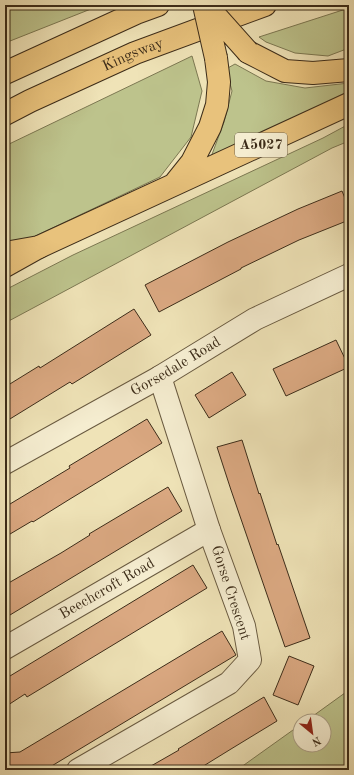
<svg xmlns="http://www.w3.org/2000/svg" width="354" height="775" font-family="'Old Standard TT',serif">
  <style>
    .green { fill: #bdc38c; stroke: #7c7852 }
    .building { fill: #dba982; stroke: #3c2c19 }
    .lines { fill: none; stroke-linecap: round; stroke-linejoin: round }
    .minor-casing { stroke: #695a40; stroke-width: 24 }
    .primary-casing { stroke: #3c2c19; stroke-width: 24 }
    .trunk-casing { stroke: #3c2c19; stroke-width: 24 }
    .minor { stroke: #f5edd0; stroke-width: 22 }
    .primary { stroke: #e8c27c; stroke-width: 22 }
    .trunk { stroke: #e8c27c; stroke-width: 22 }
    .primary-bridge-casing { stroke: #3c2c19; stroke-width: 24; stroke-linecap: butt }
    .primary-bridge { stroke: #e8c27c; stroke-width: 22 }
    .labels { text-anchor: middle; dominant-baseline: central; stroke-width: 4; stroke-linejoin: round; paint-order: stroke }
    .shield { fill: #f5edd0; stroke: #746650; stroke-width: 1 }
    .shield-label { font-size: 14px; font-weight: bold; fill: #3c2c19 }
    .street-label { font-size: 15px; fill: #3c2c19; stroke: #f5edd0 }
  </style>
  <rect width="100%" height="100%" fill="#efe3b7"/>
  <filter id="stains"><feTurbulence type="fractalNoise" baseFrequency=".005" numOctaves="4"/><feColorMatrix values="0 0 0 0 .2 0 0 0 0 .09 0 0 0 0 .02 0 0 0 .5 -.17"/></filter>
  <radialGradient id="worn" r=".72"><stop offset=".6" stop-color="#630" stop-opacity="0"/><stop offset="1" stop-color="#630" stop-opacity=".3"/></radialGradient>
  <!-- green -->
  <path class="green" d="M 5,5 L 101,5 L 5,43 Z
    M 349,8 L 349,48 L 328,56 L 295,53 L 266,42 L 259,37 Z
    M 192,56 L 202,91 L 191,137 L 160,177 L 25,241 L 5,245 L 5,146 Z
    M 235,64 L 266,81 L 305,88 L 349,83 L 349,91 L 292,120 L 211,157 L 224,122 L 232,91 L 226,69 Z
    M 349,124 L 349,141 L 332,148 L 5,323 L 5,290 L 73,255 L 323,138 Z
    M 349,690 L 349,770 L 237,770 L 300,725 L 300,745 L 324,745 L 324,721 L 306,721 Z"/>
  <!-- building -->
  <path class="building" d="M 342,191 L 349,208 L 349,220 L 299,240 L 241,268 L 241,269 L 159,312 L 145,285 L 228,242 L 298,209 Z
    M 134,309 L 151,335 L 72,384 L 70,382 L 5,422 L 5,387 L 39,366 L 40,368 Z
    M 336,340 L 349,367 L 286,396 L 273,369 Z
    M 232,372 L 246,395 L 209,418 L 195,395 Z
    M 147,419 L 162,443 L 70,499 L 33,522 L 32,521 L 5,537 L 5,507 L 70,468 L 69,466 Z
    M 242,440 L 259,494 L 260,493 L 277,545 L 278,544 L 310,638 L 285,647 L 231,490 L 217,447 Z
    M 168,487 L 182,511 L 5,618 L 5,585 L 61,553 L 90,535 L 89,534 Z
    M 193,565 L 207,588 L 27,697 L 25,694 L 5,707 L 5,679 Z
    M 222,631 L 236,655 L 45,770 L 5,770 L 5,753 L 20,752 Z
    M 289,656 L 314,666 L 298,705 L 273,695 Z
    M 264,697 L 277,721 L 231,749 L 197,770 L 144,770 L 179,750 L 178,749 Z"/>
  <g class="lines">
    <!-- minor casing -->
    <g class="minor-casing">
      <g id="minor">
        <path id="s1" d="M 5,463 L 160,377 L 255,319 L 349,275"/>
        <path id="s2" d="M 5,648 L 209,530"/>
        <path d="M 78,770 L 229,683 L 250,660 L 244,626 L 209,530 L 160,377"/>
      </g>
    </g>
    <!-- primary casing -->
    <g class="primary-casing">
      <path id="primary" d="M 248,52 L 285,71 L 313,73 L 349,70
        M 176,182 L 192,162 L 210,127 L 217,105 L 219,82 L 216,58
        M 5,253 L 39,247 L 349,104"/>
    </g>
    <!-- trunk casing -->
    <g class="trunk-casing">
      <g id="trunk">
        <path d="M 5,73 L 136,13 L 158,5"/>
        <path id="s3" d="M 5,114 L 30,101 L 135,53 L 265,5"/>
        <path d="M 5,266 L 39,247"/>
      </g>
    </g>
    <!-- minor -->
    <use href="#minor" class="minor"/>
    <!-- primary -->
    <use href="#primary" class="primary"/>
    <!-- trunk -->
    <use href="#trunk" class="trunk"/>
    <!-- primary-bridge casing -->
    <g class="primary-bridge-casing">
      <path id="primary-bridge" d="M 204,5 L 216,58
        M 206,5 L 248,52"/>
    </g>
    <!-- primary-bridge -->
    <use href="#primary-bridge" class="primary-bridge"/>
  </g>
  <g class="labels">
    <!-- shield labels -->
    <rect class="shield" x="235" y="133" width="52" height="24" rx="3"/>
    <g class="shield-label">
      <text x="261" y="145">A5027</text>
    </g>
    <!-- street labels -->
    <g class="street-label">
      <text stroke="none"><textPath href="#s3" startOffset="141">Kingsway</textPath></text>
      <text stroke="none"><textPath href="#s1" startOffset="196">Gorsedale Road</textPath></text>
      <text stroke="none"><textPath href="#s2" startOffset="118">Beechcroft Road</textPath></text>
      <text transform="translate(230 593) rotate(72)">Gorse Crescent</text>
    </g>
  </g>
  <!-- margin -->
  <rect width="354" height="775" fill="none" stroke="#efe3b7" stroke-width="20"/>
  <rect x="6" y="6" width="342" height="763" fill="none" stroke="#3c2c19" stroke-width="2"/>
  <rect x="10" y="10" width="334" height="755" fill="none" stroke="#3c2c19"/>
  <!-- north arrow -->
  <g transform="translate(312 733) rotate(151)"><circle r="19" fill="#f5edd0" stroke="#aba087"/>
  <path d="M0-3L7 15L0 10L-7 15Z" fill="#8f2418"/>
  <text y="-6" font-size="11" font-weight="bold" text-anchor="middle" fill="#3c2c19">N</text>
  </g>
  <rect width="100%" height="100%" filter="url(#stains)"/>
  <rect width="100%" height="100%" fill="url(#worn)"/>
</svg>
